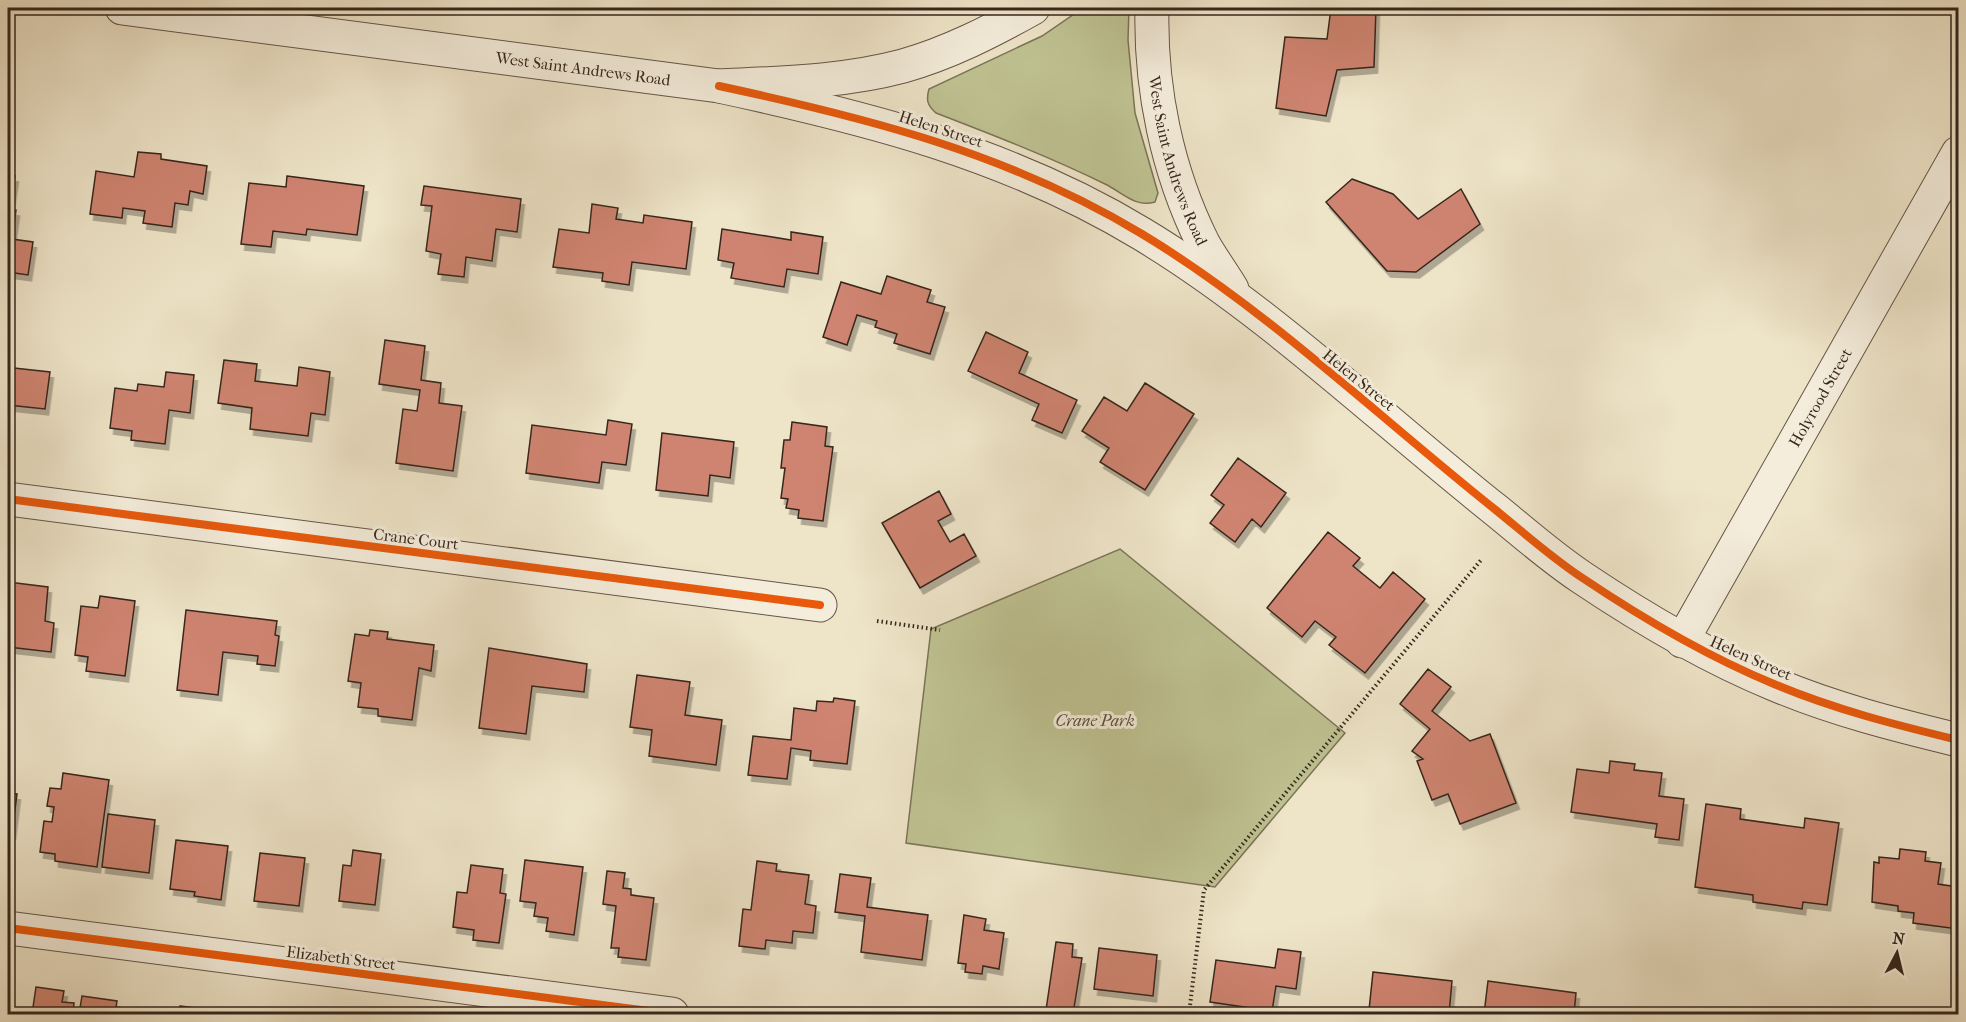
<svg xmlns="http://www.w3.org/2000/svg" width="1966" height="1022" font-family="'IM FELL French Canon',serif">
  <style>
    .green { fill: #bfc292; stroke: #7b7457; stroke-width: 1.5 }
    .building { fill: #cf8471; stroke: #37261c; stroke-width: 1.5; filter: url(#shadow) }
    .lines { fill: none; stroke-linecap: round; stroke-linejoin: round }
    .minor-casing { stroke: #655647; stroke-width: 35 }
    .path { stroke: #37261c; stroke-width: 4; stroke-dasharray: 1.5 3; stroke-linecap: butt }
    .minor { stroke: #f4eddb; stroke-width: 33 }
    .cycleway-casing { stroke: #f4eddb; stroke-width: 11 }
    .cycleway { stroke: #e8590c; stroke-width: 8 }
    .labels { text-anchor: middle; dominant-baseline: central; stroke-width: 6; stroke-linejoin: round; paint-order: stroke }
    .street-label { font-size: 16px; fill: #37261c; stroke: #f4eddb }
    .park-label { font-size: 16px; font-style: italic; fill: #594d3a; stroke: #f4eddb }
  </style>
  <defs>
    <filter id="shadow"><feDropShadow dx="3.5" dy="6" stdDeviation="0" flood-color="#0004"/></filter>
  </defs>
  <rect width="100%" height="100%" fill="#eee4c8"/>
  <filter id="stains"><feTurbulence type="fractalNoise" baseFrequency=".00333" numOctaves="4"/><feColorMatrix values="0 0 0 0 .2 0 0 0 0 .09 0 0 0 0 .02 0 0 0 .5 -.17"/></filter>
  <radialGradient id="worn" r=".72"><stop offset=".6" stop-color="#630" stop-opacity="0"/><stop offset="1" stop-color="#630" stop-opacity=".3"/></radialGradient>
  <!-- green -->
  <path class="green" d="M 1083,8 L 1129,8 L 1128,40 L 1135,113 L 1158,193 L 1155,202 C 1135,208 1122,192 1105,184 C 1050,157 993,135 936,113 C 927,105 926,100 929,89 L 1042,36 Z
    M 1120,549 L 1345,733 L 1215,887 L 906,843 L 931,629 Z"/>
  <!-- building -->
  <path class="building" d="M 1331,8 L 1376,8 L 1374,67 L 1337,70 L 1326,116 L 1276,108 L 1285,37 L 1327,39 Z
    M 138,152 L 161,154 L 161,159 L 207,166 L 203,194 L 190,191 L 188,205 L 175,203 L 172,227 L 143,223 L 145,211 L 123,208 L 122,218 L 90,214 L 96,171 L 134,177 Z
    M 8,175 L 15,176 L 10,209 L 16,210 L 12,239 L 33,242 L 28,275 L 8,272 Z
    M 287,176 L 364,186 L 357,235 L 307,229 L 306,235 L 273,231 L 271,247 L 241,244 L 249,183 L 286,187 Z
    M 1352,179 L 1393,194 L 1418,219 L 1461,189 L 1480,224 L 1416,272 L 1387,271 L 1326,202 Z
    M 424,186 L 521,199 L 517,232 L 496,229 L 492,261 L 466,257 L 464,277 L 438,274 L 441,254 L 426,251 L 432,206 L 421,205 Z
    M 592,204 L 618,208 L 616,219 L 643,223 L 644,215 L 692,222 L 686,269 L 632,262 L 629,285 L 602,281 L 603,273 L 553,267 L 559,229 L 589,233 Z
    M 722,229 L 791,240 L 791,232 L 823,237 L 818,274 L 787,269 L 784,287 L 731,278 L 734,263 L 718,260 Z
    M 887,276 L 931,290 L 927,302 L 945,307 L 930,354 L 894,343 L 897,334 L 875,327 L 877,321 L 857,315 L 847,345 L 823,337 L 841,282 L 881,294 Z
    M 986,332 L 1028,352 L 1019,373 L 1077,400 L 1062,433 L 1032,420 L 1039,404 L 968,371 Z
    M 385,340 L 425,346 L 421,380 L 441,383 L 439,403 L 462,406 L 453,471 L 396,463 L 403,409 L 417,411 L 420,390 L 379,384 Z
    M 224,360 L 257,364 L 255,381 L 297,386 L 299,367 L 330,372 L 325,415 L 311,413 L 308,436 L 250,429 L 252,408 L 218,403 Z
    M 14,368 L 50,372 L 45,409 L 8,405 L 10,391 L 8,390 L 8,370 L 13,371 Z
    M 166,372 L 194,375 L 190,413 L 169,410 L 165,444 L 131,440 L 132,431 L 110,428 L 115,388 L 137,391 L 138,384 L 164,387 Z
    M 1145,383 L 1194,414 L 1145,490 L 1100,462 L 1109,448 L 1082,431 L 1104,397 L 1127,411 Z
    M 608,420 L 632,424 L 626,465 L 602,462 L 599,483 L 526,473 L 532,425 L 606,435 Z
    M 792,422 L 827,427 L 825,446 L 833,447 L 823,521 L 798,518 L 799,510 L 786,508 L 788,499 L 781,498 L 785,468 L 781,468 L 784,440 L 790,440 Z
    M 662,433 L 734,442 L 730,478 L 710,475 L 708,496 L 656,490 Z
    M 1238,458 L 1286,493 L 1261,527 L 1252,519 L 1235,542 L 1210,523 L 1224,505 L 1211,495 Z
    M 939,491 L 951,514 L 938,521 L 950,542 L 964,534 L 976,556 L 920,588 L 882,523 Z
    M 1328,532 L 1360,558 L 1353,566 L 1380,588 L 1393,572 L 1425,599 L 1365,673 L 1329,645 L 1336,637 L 1315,621 L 1302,637 L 1267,608 Z
    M 8,582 L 48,587 L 45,621 L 54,623 L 51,652 L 8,647 Z
    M 100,596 L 135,601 L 125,676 L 86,671 L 88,657 L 75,655 L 81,606 L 98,608 Z
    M 186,610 L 277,621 L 275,635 L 279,636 L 275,666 L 257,664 L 258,656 L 223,652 L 218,695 L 177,690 Z
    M 370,630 L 388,632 L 387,639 L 434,645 L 431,671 L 419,668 L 412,720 L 378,716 L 378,709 L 358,707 L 361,683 L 348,681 L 355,634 L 369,636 Z
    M 489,648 L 587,664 L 584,692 L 532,686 L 526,734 L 479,728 Z
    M 1428,669 L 1451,687 L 1432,711 L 1470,741 L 1490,734 L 1516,803 L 1460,824 L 1448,794 L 1432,800 L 1417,761 L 1423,759 L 1412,751 L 1430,729 L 1400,704 Z
    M 637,675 L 690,682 L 685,715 L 722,720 L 716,765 L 649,756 L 652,730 L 630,727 Z
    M 834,698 L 855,701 L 847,764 L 810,760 L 811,751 L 791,748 L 787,779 L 748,775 L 753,736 L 791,740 L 794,708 L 816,711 L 817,701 L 833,702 Z
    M 1610,761 L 1635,764 L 1634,770 L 1662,773 L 1659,796 L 1684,799 L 1679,840 L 1655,837 L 1657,824 L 1571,812 L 1577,769 L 1609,773 Z
    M 63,773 L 109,780 L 97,867 L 55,861 L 55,854 L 40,852 L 44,821 L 52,822 L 54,807 L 47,806 L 50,788 L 61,789 Z
    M 8,793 L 17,794 L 12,833 L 8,832 Z
    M 1706,804 L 1741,809 L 1740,819 L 1804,828 L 1805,818 L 1839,823 L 1827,905 L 1803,902 L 1802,909 L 1753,902 L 1753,895 L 1695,887 Z
    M 108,814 L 155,820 L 149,873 L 102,867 Z
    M 176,840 L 228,846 L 221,900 L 194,896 L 195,892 L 170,889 Z
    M 1900,849 L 1926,852 L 1925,861 L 1941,863 L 1938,884 L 1958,887 L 1958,929 L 1913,923 L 1914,913 L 1898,911 L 1898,906 L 1872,902 L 1874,862 L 1879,863 L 1879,857 L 1899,859 Z
    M 353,850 L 381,854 L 375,905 L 339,901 L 343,865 L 351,866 Z
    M 260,853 L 305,858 L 299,906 L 254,901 Z
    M 525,860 L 583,867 L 574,935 L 546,931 L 548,918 L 534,916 L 536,903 L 520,901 Z
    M 757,861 L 777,864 L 776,871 L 809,875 L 805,904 L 816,906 L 813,933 L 793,931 L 792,943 L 766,940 L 765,949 L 739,946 L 743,909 L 751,910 Z
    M 471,865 L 503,869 L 500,893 L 506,894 L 499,943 L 473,940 L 474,930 L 453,927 L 457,892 L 467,893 Z
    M 607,871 L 625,873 L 623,888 L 631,889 L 631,895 L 654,898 L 646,960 L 618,957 L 619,948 L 611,948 L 616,906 L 603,904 Z
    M 840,874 L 871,878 L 867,907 L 928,915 L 922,960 L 861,952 L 865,916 L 835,912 Z
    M 964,915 L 986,919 L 984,930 L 1004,933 L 999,969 L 983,966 L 982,974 L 965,972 L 966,964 L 958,963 Z
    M 1056,942 L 1073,944 L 1072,957 L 1082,958 L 1073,1014 L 1046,1010 Z
    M 1099,948 L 1157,955 L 1153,996 L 1094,989 Z
    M 1278,949 L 1301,952 L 1296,989 L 1276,986 L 1272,1011 L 1210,1002 L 1216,960 L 1275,968 Z
    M 1373,972 L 1452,981 L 1449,1014 L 1384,1014 L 1384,1012 L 1369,1010 Z
    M 1488,981 L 1576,993 L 1574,1014 L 1484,1014 Z
    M 36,987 L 64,991 L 62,1002 L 74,1003 L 73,1014 L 32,1014 Z
    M 82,996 L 117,1001 L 115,1014 L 79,1014 Z
    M 180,1006 L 220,1011 L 220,1014 L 178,1014 Z"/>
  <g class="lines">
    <!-- minor casing -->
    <g class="minor-casing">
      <g id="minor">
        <path id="s1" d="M 122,8 L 719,86 C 781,83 843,82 903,66 C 949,53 992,31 1033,8"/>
        <path id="s2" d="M 1152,8 C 1150,88 1167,171 1203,243 C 1212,259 1223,274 1232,289"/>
        <path d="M 719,86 C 868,118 1010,154 1142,234 C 1268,310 1381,419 1497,511 C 1524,533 1551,557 1581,577 C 1642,618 1706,656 1774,684 C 1833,709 1896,725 1958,740"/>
        <path d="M 8,499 L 820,605"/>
        <path id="s3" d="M 1682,641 L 1958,153"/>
        <path d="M 8,928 L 672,1014"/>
      </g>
    </g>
    <!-- path -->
    <path class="path" d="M 877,621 L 940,630
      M 1189,1014 L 1204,890 L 1482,559"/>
    <!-- minor -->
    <use href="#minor" class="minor"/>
    <!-- cycleway casing -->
    <g class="cycleway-casing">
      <path id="cycleway" d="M 719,86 C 868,118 1010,154 1142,234 C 1268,310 1381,419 1497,511 C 1524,533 1551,557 1581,577 C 1642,618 1706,656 1774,684 C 1833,709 1896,725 1958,740
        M 8,499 L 820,605
        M 8,928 L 672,1014"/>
    </g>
    <!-- cycleway -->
    <use href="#cycleway" class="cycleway"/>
  </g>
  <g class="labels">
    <!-- street labels -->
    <g class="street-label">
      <text stroke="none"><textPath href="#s1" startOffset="465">West Saint Andrews Road</textPath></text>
      <text transform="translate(941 129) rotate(18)">Helen Street</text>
      <text stroke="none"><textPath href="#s2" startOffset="156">West Saint Andrews Road</textPath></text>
      <text transform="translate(1359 380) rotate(39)">Helen Street</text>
      <text stroke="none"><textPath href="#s3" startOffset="280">Holyrood Street</textPath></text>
      <text transform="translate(416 539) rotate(7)">Crane Court</text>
      <text transform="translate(1751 658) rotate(24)">Helen Street</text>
      <text transform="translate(341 958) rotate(7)">Elizabeth Street</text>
    </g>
    <!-- park labels -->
    <g class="park-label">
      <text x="1095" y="720">Crane Park</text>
    </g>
  </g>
  <!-- margin -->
  <rect width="1966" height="1022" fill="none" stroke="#eee4c8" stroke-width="30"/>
  <rect x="9" y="9" width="1948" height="1004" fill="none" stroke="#37261c" stroke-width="3"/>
  <rect x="15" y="15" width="1936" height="992" fill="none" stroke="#37261c" stroke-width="1.5"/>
  <!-- north arrow -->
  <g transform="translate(1897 953) rotate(7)" stroke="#f4eddb" stroke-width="4.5" paint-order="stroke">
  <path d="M0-4.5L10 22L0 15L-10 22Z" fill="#37261c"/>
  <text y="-9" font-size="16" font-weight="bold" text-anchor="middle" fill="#37261c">N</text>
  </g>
  <rect width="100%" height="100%" filter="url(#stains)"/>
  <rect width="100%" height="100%" fill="url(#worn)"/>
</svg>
